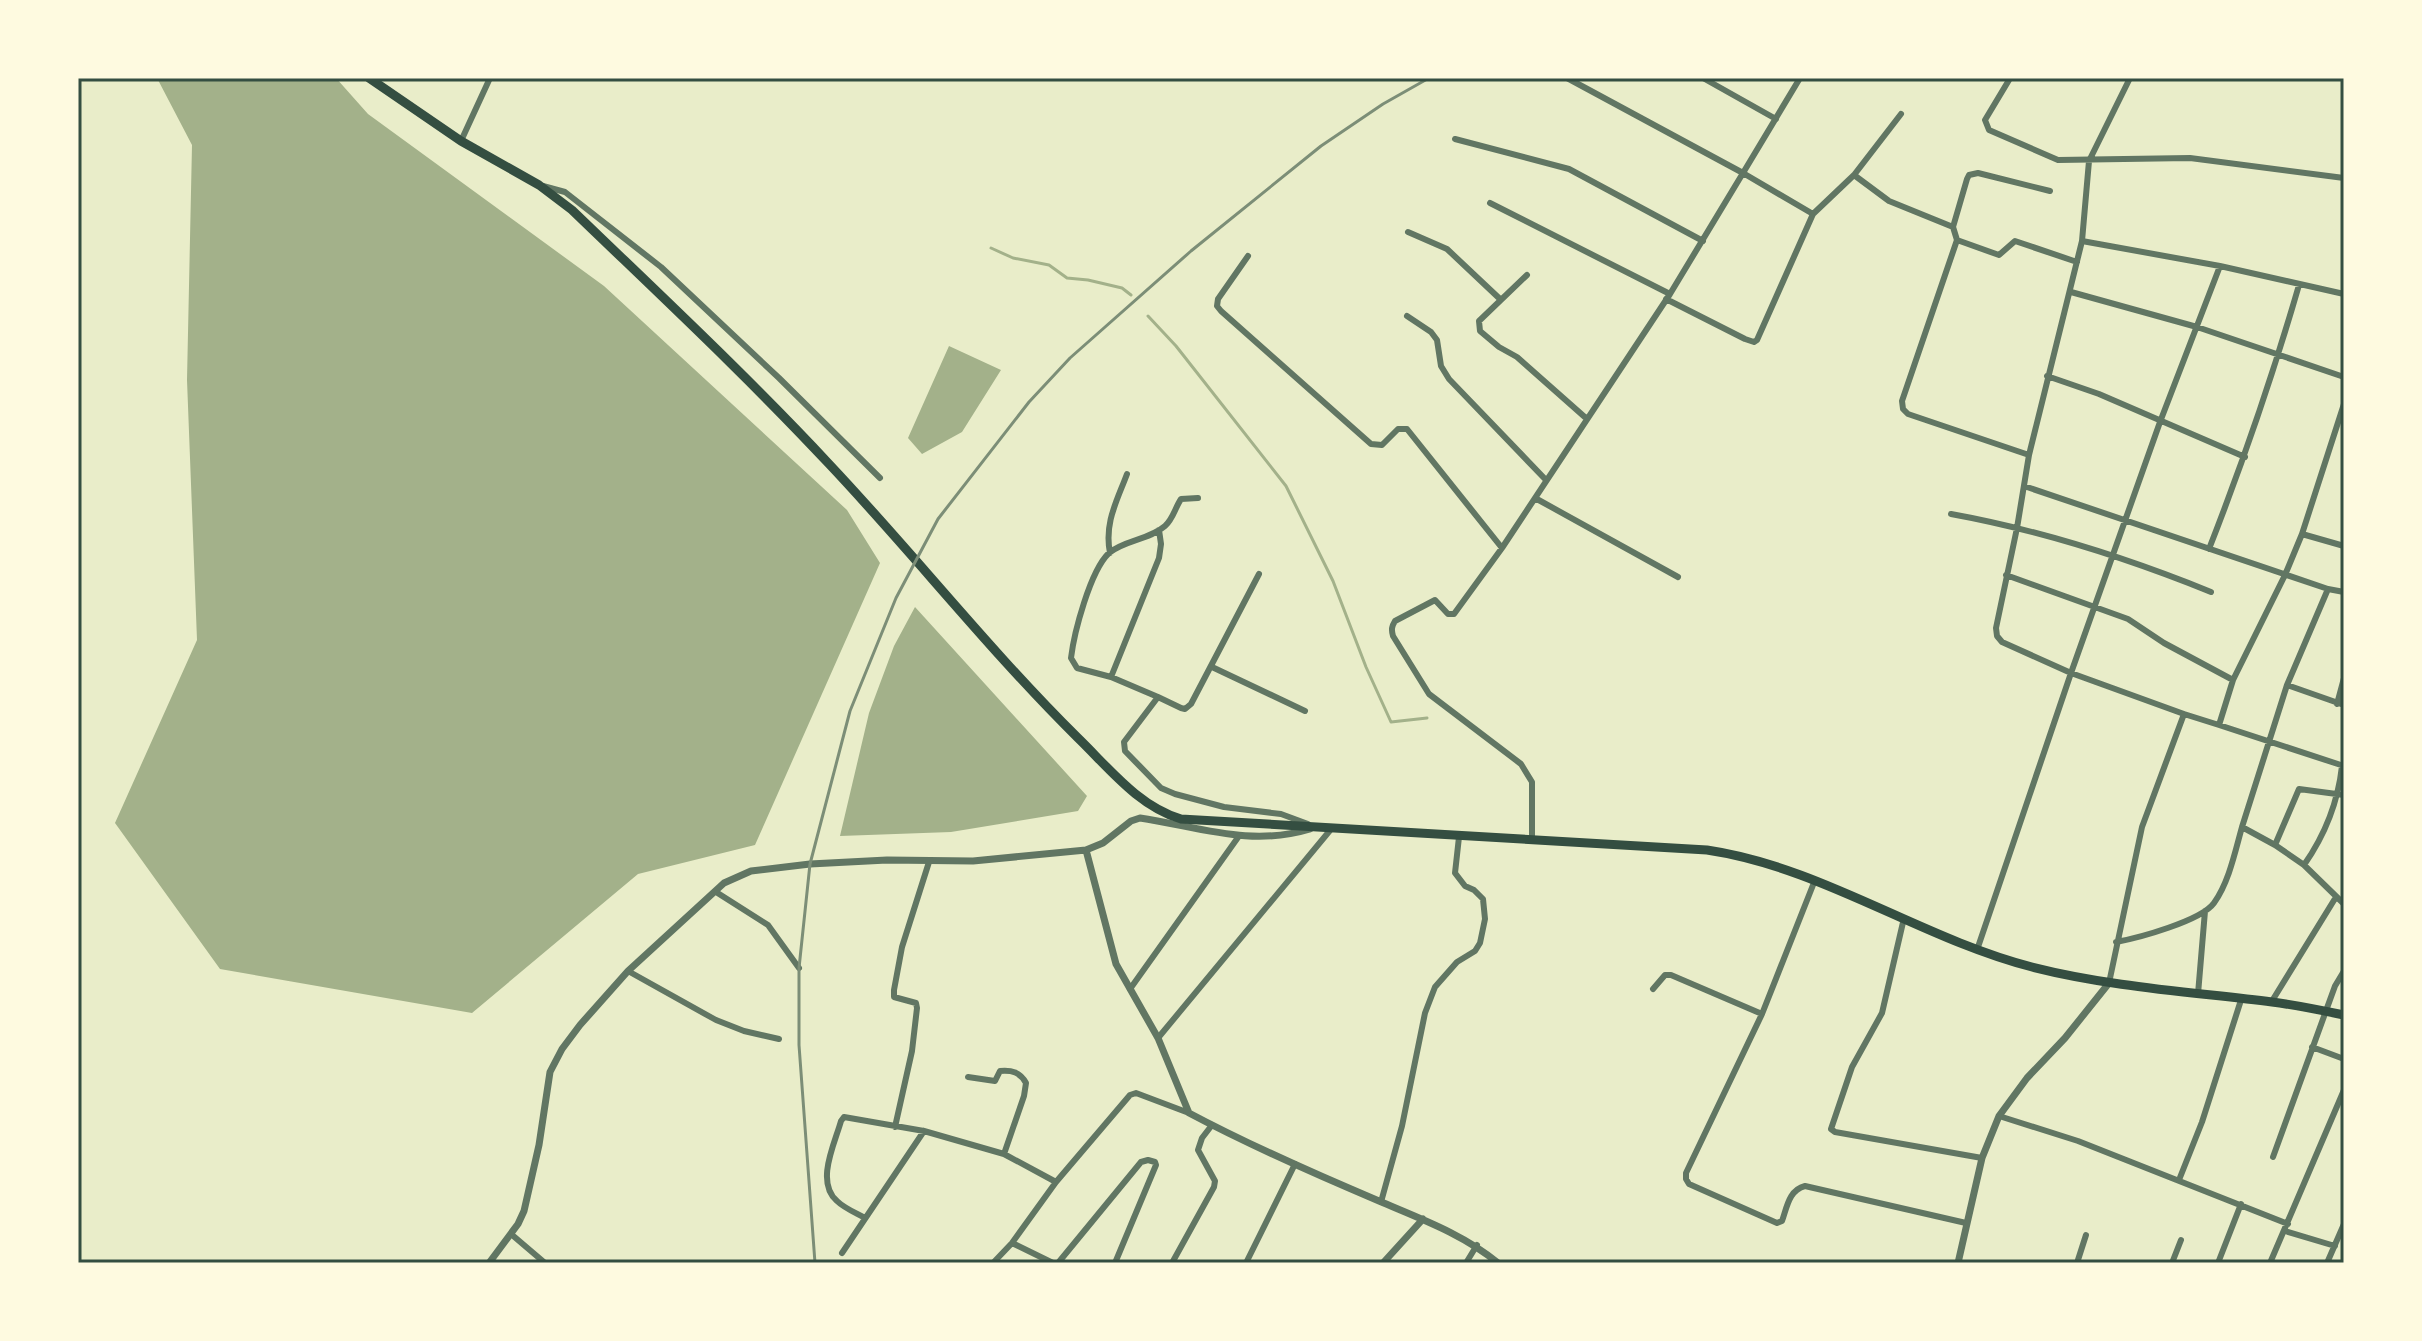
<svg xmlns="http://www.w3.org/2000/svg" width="2422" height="1341" font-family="Quicksand,sans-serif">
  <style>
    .water { fill: #a3b18a }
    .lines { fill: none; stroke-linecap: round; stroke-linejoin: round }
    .stream { stroke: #a3b18a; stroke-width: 3 }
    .minor { stroke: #617663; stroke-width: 6 }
    .tertiary { stroke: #617663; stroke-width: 7 }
    .primary { stroke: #344e41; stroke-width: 9 }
    .rail { stroke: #7c8e77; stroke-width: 3 }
    .neatline { fill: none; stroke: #344e41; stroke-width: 3 }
  </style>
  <rect width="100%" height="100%" fill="#e9edc9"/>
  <!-- water -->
  <path class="water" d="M 157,78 L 336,78 L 368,114 L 604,286 L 847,510 L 880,563 L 755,845 L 638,874 L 472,1013 L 220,969 L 115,823 L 197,640 L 187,380 L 192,145 Z
    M 949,346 L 1001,370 L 962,432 L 922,454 L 908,438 Z
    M 915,607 L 1087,796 L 1078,811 L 951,832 L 840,836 L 869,713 L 894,646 Z"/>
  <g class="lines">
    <!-- stream -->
    <path class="stream" d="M 991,248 L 1013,258 L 1049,265 L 1067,278 L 1088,280 L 1122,288 L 1131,295
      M 1148,316 L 1176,346 L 1286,486 L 1333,581 L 1366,667 L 1391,722 L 1427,718"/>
    <!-- minor -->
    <path class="minor" d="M 1567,78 L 1743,173 L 1800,78
      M 1703,78 L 1776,119
      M 2009,80 L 1985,120 L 1989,130 L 2058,160 L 2190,158 L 2344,178
      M 1455,139 L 1569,169 L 1703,241
      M 461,141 L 490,78
      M 1854,175 L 1901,114
      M 543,186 L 565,192 L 661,267 L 779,378 L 880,478
      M 1490,203 L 1670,294
      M 1953,227 L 1967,179 L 1969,175 L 1978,173 L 2050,191
      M 1408,232 L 1447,249 L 1500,299
      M 1957,240 L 1902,401 L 1903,409 L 1908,414 L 2029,455
      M 2082,241 L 2089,161 L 2130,78
      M 1248,256 L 1218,299 L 1217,306 L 1221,311 L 1371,444 L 1382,445 L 1398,429 L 1407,429 L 1502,548
      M 1527,275 L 1479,321 L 1480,331 L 1499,347 L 1517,357 L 1587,419
      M 2071,292 L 2197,327 L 2344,377
      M 1666,299 L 1745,339 L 1754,342 L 1757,340 L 1813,214 L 1854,175 L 1889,201 L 1953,227 L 1957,240 L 1999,255 L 2015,241 L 2077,262
      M 1407,316 L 1431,332 L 1437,340 L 1441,366 L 1449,379 L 1546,480
      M 2047,376 L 2099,394 L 2245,457
      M 2024,486 L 2328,589 L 2287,685 L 2242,827
      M 1535,498 L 1678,577
      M 1951,514 C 2039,530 2127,558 2211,592
      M 1159,530 L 1161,544 L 1159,558 L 1111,677 L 1158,697 L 1124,742 L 1125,751 L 1161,788 L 1175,794 L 1224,807 L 1281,814 L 1308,824
      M 2302,534 L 2344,546
      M 2209,549 C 2243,462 2273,375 2299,285
      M 1110,553 C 1104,523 1117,501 1127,474
      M 2006,575 L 2128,619 L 2164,643 L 2233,680
      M 2328,589 L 2344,592
      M 1212,667 L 1305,711
      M 1111,677 L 1077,668 L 1071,658 C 1074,633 1090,571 1109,553 C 1124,540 1149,540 1165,526 C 1173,519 1175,508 1181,499 L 1198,498
      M 2287,685 L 2344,705
      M 1158,697 L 1181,708 L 1185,709 L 1191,704 L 1259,574
      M 2337,704 L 2344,678
      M 2184,714 L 2219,725 L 2233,680 L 2285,575 L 2302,534 L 2344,404
      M 2219,725 L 2344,766
      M 1532,841 L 1532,782 L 1521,764 L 1429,694 L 1393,636 C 1391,629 1392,626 1395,621 L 1435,600 L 1448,614 L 1454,614 L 1502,548 L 1670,294 L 1743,173 L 1813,214
      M 2275,845 L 2304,865 L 2344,904
      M 2304,865 C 2325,835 2338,802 2342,766
      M 716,892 L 768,925 L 799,968
      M 1904,918 L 1882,1013 L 1852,1067 L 1831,1129 L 1835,1132 L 1982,1158
      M 2116,942 C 2138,938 2201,921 2214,903 C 2229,882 2235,852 2242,827 L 2275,845 L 2299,789 L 2344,795
      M 1977,950 L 2071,673 L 2160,422 L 2220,266
      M 628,971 L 716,1020 L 744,1031 L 779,1039
      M 2109,983 L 2142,827 L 2184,714 L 2071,673 L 2002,642 L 1997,636 L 1996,628 L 2017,528 L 2029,455 L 2082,241 L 2220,266 L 2344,294
      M 1130,989 L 1239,836
      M 1653,989 L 1665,975 L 1671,975 L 1762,1014 L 1815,880
      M 2198,994 L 2205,911
      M 2272,1001 L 2336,897
      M 1762,1014 L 1686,1173 L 1686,1179 L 1689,1184 L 1777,1223 L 1782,1221 C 1787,1207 1789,1190 1805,1186 L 1966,1223
      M 1158,1038 L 1332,828
      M 2312,1047 L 2344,1059
      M 968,1077 L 995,1081 L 1000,1071 C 1012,1070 1020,1072 1026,1083 L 1024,1096 L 1004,1154
      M 1999,1116 L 2078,1141 L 2288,1224
      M 895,1127 L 912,1051 L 917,1008 L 916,1003 L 894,997 L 894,990 L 902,947 L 929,862
      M 2273,1157 L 2335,986 L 2344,971
      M 2179,1180 L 2202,1122 L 2241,1000
      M 1381,1202 L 1402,1126 L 1425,1013 L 1435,987 L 1457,962 L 1475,951 L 1480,943 L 1485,919 L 1483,899 L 1474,890 L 1465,886 L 1455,873 L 1459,837
      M 865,1218 C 856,1213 844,1208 837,1201 C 815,1182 835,1143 841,1121 L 844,1117 L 924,1131 L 1004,1154 L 1056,1182
      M 2285,1231 L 2335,1246
      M 511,1234 L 545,1263
      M 1012,1243 L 1053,1263
      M 842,1253 L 924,1131
      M 993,1263 L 1012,1243 L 1056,1182 L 1130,1095 L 1136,1093 L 1189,1113
      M 1058,1263 L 1141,1162 L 1148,1160 L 1155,1162 L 1156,1165 L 1115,1263
      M 1172,1263 L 1214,1187 L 1215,1181 L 1198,1150 L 1202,1138 L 1212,1125
      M 1246,1263 L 1295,1164
      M 1466,1263 L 1477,1245
      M 2077,1263 L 2086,1235
      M 2172,1263 L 2181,1240
      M 2218,1263 L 2241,1204
      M 2270,1263 L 2344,1090
      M 2327,1263 L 2344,1224"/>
    <!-- tertiary -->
    <path class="tertiary" d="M 1086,850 L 1116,964 L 1158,1038 L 1189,1113 C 1251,1146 1315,1174 1379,1201 C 1421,1219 1463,1234 1498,1263
      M 489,1263 L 518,1224 L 524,1211 L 539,1145 L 550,1072 L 562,1049 L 580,1025 L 628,971 L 724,883 L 751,871 L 810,864 L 887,860 L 973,861 L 1086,850 L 1103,843 L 1131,821 L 1140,818 C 1199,827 1251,847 1310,829
      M 1383,1263 L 1423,1219
      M 1958,1263 L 1982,1158 L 1999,1116 L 2027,1078 L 2065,1038 L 2109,983"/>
    <!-- primary -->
    <path class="primary" d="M 369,78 L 461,141 L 539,185 L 572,210 C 659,294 747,376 830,465 C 914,554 990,651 1078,738 C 1109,768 1138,806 1181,819 L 1707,850 C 1822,867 1920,938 2032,967 C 2111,987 2192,992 2272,1002 C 2296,1005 2320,1010 2344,1015"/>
    <!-- rail -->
    <path class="rail" d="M 815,1263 L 799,1045 L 799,968 L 810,864 L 850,711 L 896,598 L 938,519 L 1029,402 L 1070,358 L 1191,251 L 1321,146 L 1383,104 L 1429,78"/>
  </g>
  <!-- border -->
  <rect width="2422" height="1341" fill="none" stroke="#fefae0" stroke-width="160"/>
  <rect x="80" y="80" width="2262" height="1181" class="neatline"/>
</svg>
